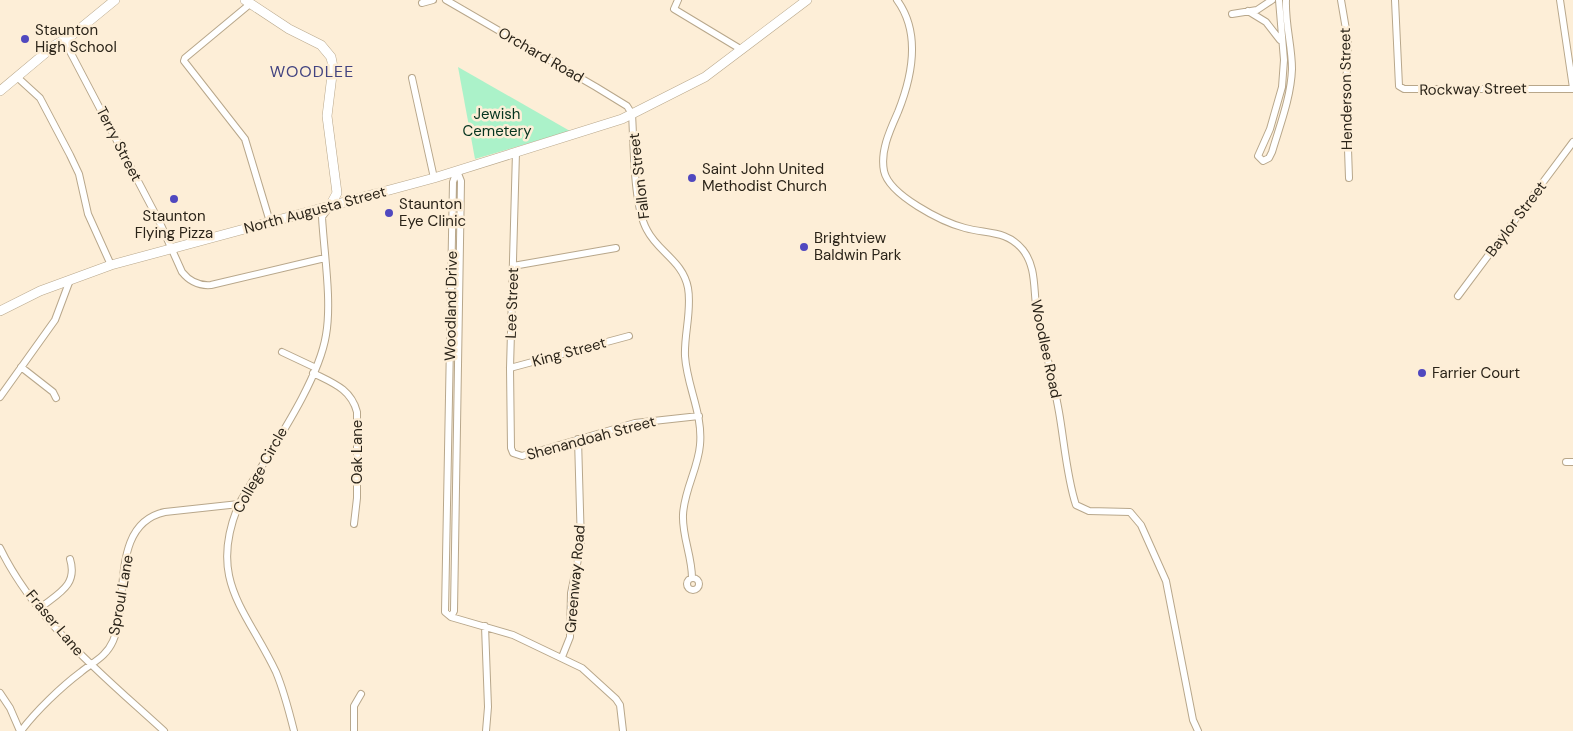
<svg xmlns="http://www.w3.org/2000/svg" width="1573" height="731" font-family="'DM Sans',sans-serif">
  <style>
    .green { fill: #abf2c9 }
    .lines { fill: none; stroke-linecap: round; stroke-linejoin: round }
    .street-casing { stroke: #b8a78b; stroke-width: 8 }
    .secondary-casing { stroke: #b8a78b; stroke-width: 10 }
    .street { stroke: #fff; stroke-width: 6 }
    .secondary { stroke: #fff; stroke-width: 9 }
    .poi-dot { fill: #5048bf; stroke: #fdeed7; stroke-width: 2 }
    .labels { text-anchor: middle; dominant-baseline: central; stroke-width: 5; stroke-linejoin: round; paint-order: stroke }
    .poi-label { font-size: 15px; fill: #2b2419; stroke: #fdeed7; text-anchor: start }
    .street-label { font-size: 15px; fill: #2b2419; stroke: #fdeed7 }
    .park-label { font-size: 15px; fill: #06341f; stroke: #fdeed7 }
    .neighbourhood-label { font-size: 16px; letter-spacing: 1px; fill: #424380; stroke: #fdeed7 }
  </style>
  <rect width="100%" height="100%" fill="#fdeed7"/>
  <!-- green -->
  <path class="green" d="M 458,67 L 570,131 L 475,159 Z"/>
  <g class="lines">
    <!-- street casing -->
    <g class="street-casing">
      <path id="street" d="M 446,0 L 596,87 L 627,106 L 632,114 C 634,144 633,205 647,230 C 658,252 683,261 688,288 C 692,310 684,334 685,356 C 687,387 703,413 700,445 C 698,469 684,490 683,515 C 682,536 692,556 692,578
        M 678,0 L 674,9 L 742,50
        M 897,0 C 921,33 912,77 898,112 C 890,130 880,151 884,171 C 889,195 942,222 965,228 C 987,234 1007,230 1023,250 C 1037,268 1033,291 1037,312 C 1044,346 1053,378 1059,412 C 1064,440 1067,479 1076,505 L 1089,511 L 1130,512 L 1141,525 L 1166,581 L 1193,720 L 1198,731
        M 1279,0 L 1284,60 L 1282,87 L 1270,129 L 1258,156 L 1263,161 L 1269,158 L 1272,152 C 1280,125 1291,97 1292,69 C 1292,46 1285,24 1286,0
        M 1341,0 L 1348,41 L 1346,91 L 1349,178
        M 1395,0 L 1399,86 L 1404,89 L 1573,89
        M 1560,0 L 1573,88
        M 422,3 L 433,0
        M 250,4 L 185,58 L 184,61 L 245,139 L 270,222
        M 1248,11 L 1266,22 L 1280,40
        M 1232,14 L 1257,10 L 1272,0
        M 64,40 L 160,223 L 182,272 C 190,282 199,286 211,285 L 325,258
        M 17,77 L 40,98 L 70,155 L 79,174 L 88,214 L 111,265
        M 412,78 L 434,178
        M 516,152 L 510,368 L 511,448 L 513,453 L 522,456 L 635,423 L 699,416
        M 457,171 L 453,182 L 445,612 L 451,617 L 513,635 L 582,668 L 616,699 L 620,705 L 623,731
        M 513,266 L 616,248
        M 1458,296 L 1573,142
        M 282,352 L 316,368
        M 21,367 L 53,392 L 56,398
        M 510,368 L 629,336
        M 313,373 C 333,383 351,389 357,412 L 357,498 L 354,524
        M 0,397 L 55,320 L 70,280
        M 1566,462 L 1573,462
        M 0,548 C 36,622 104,676 164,731
        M687 584a6 6 0 1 1 12 0a6 6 0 1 1-12 0Z
        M 40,608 C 59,593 78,585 70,559
        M 451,617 L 454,611 L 461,181 L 457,171
        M 485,626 L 488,707 L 486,731
        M 562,657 L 570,637 L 571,593 L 581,545 L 578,439
        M 0,693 L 10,708 L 20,731
        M 21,731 C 36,711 61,687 81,672 C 93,662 106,657 113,641 C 130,602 109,524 165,512 L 239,504
        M 294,731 C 289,711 284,691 276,672 C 246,609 207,580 239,504 C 265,458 318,385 326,335 C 332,301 324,253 322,217 L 330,206
        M 354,731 L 354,706 L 361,694"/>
    </g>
    <!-- secondary casing -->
    <g class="secondary-casing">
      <path id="secondary" d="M 245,0 L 289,29 L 321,45 L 331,57 L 333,67 L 327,116 L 337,193 L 330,206
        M 0,91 L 55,45 L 71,36 L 115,0
        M 0,311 L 40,291 L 111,265 L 434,178 L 622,119 L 705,77 L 807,0"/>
    </g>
    <!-- street -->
    <use href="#street" class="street"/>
    <!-- secondary -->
    <use href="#secondary" class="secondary"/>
  </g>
  <!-- markers -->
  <g class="poi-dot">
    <circle cx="25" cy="39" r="5"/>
    <circle cx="692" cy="178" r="5"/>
    <circle cx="174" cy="199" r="5"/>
    <circle cx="389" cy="213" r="5"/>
    <circle cx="804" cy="247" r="5"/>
    <circle cx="1422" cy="373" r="5"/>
  </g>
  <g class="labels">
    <!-- poi labels -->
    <g class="poi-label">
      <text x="35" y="30">Staunton<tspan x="35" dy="17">High School</tspan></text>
      <text x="702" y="169">Saint John United<tspan x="702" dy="17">Methodist Church</tspan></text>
      <text x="399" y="204">Staunton<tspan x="399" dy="17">Eye Clinic</tspan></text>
      <text x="174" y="216" text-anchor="middle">Staunton<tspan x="174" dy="17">Flying Pizza</tspan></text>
      <text x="814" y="238">Brightview<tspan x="814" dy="17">Baldwin Park</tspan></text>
      <text x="1432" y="373">Farrier Court</text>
    </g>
    <!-- street labels -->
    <g class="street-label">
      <text transform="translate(541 55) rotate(30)">Orchard Road</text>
      <text transform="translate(1346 89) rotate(-91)">Henderson Street</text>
      <text transform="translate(1473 89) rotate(-1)">Rockway Street</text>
      <text transform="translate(119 144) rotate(63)">Terry Street</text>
      <text transform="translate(639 176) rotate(-97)">Fallon Street</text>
      <text transform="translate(315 210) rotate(-15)">North Augusta Street</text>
      <text transform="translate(1516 219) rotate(-53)">Baylor Street</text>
      <text transform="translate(512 303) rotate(-88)">Lee Street</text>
      <text transform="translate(451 306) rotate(-89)">Woodland Drive</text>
      <text transform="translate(1046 349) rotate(78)">Woodlee Road</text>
      <text transform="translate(569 352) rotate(-15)">King Street</text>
      <text transform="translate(591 438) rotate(-15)">Shenandoah Street</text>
      <text transform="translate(357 452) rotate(-90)">Oak Lane</text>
      <text transform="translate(260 470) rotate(-61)">College Circle</text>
      <text transform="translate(575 579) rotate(-85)">Greenway Road</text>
      <text transform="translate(121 595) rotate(-80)">Sproul Lane</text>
      <text transform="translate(55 623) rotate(50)">Fraser Lane</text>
    </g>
    <!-- park labels -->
    <g class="park-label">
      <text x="497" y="114">Jewish<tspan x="497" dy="17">Cemetery</tspan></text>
    </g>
    <!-- neighbourhood labels -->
    <g class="neighbourhood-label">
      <text x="312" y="71">WOODLEE</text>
    </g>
  </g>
</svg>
